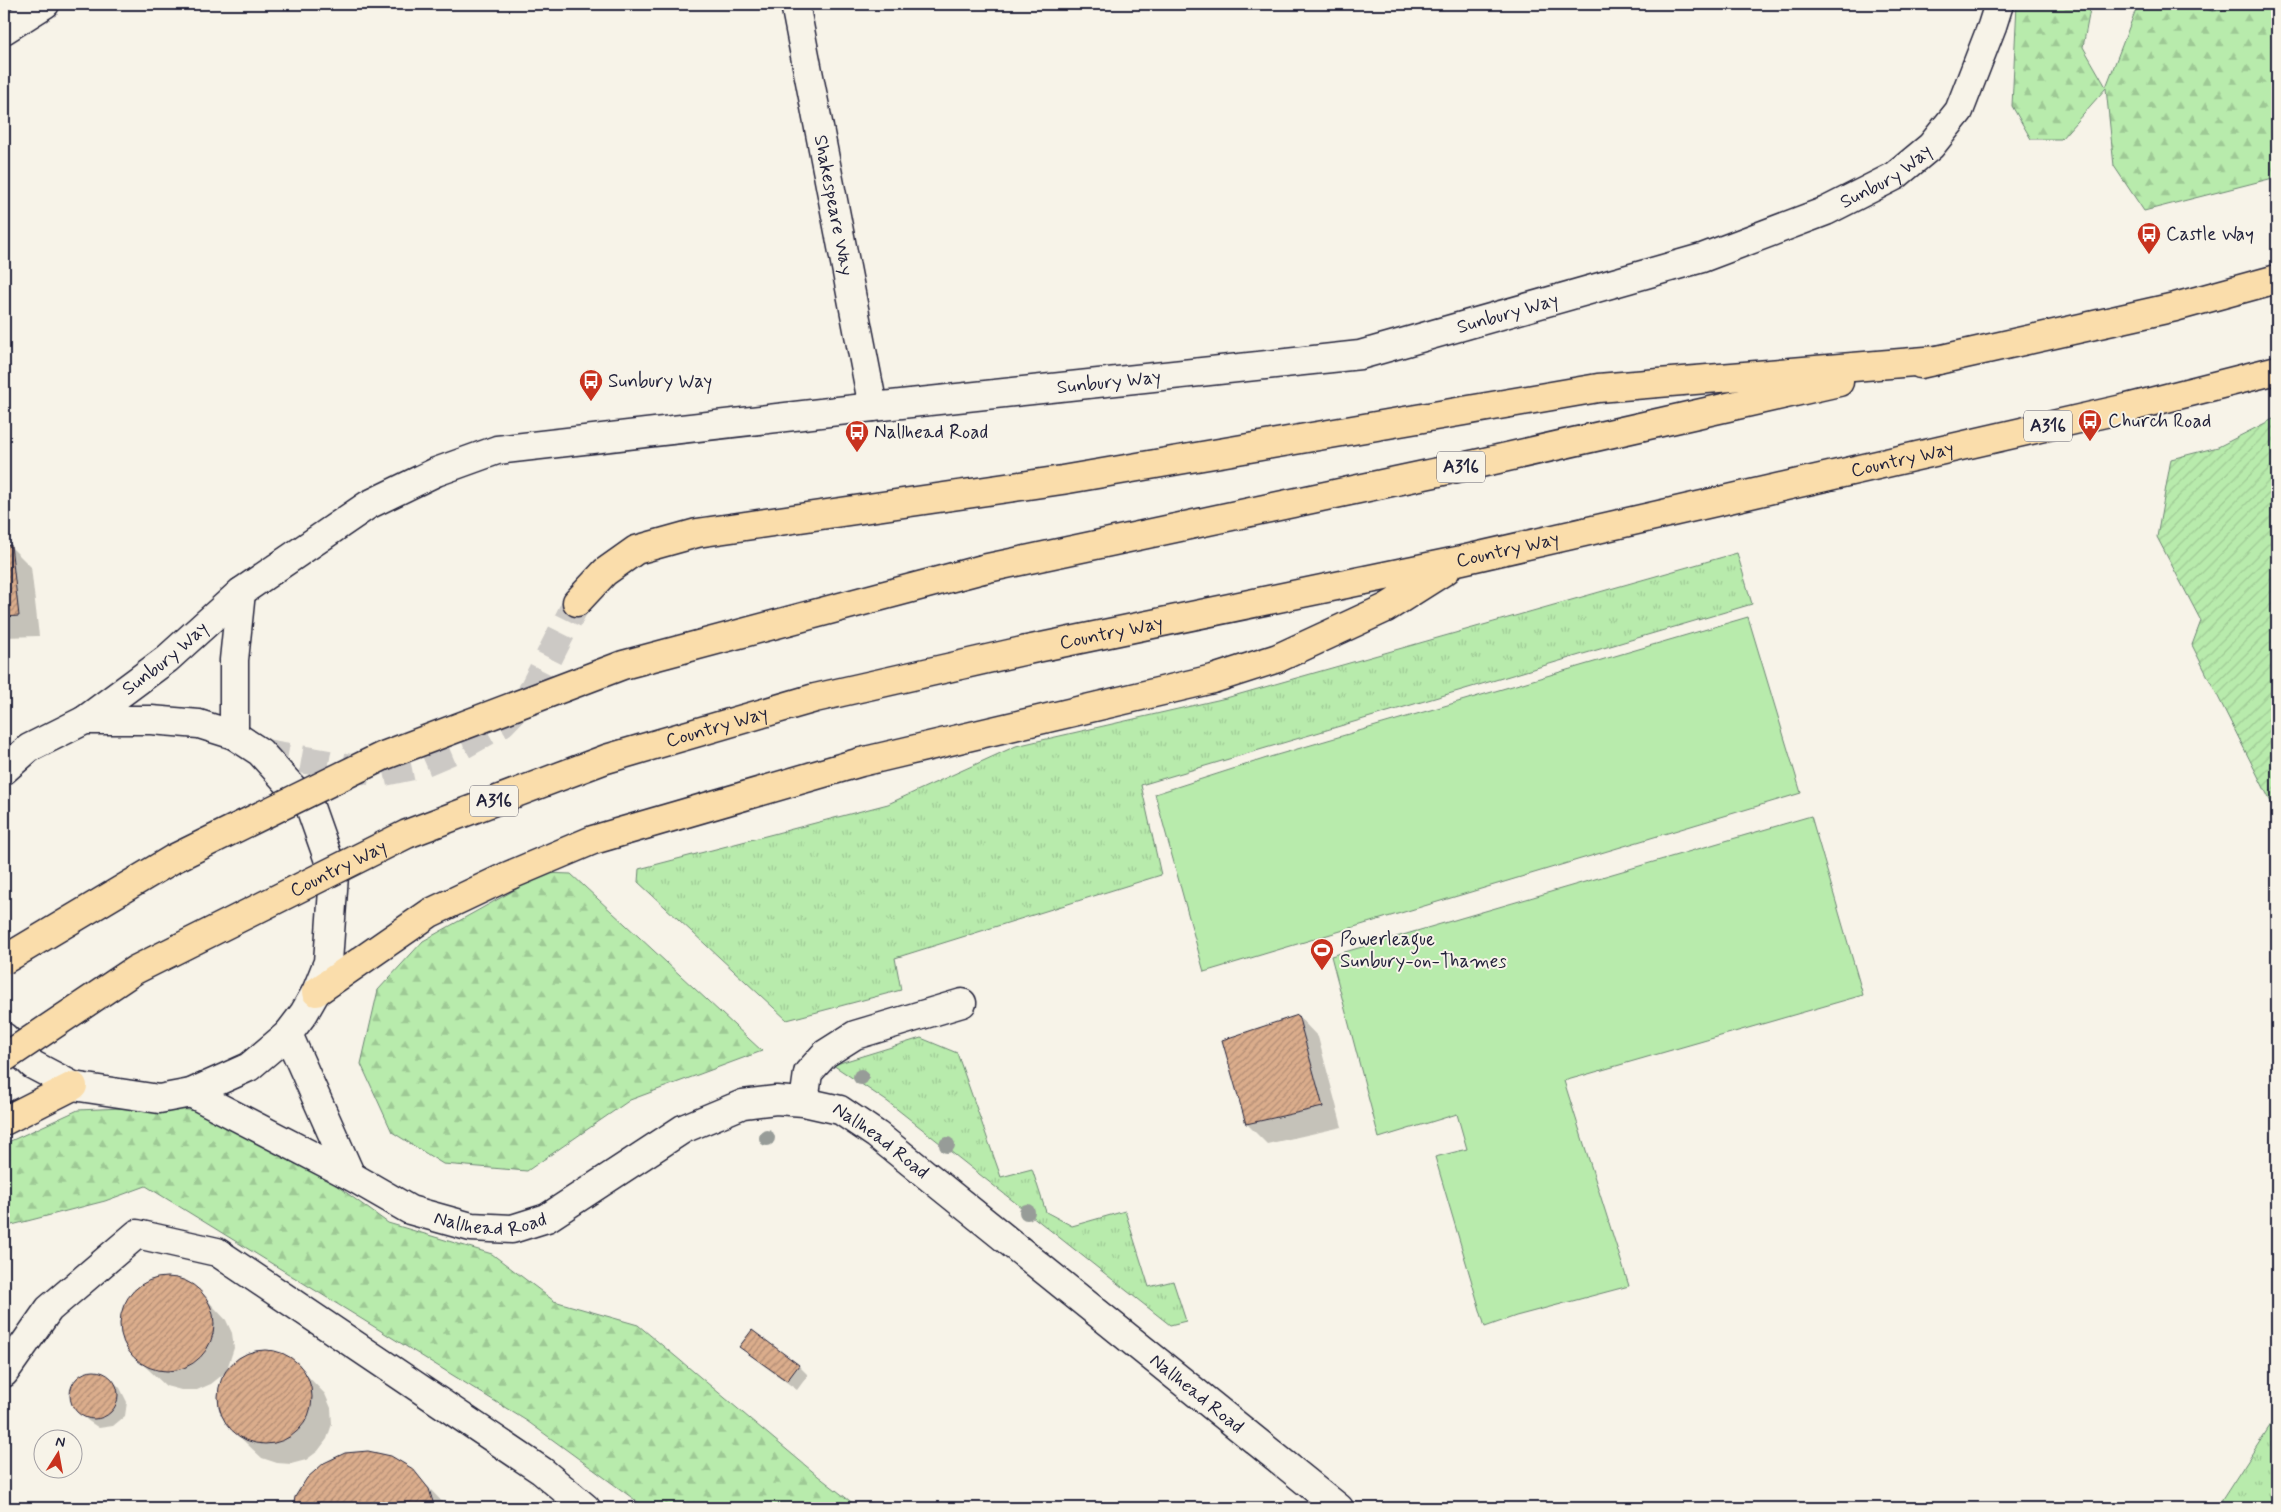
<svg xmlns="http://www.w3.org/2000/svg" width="2281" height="1512" font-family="Mynerve,sans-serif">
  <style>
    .grass { fill: url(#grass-tufts); stroke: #6d8674 }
    .forest { fill: url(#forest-firs); stroke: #6d8674 }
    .park { fill: url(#park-crowns); stroke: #6d8674 }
    .garden { fill: url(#garden-furrows); stroke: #6d8674 }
    .pitch { fill: #b8ebac; stroke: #6d8674 }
    .shadow { fill: #0003 }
    .building { fill: url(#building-hatch); stroke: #22223b }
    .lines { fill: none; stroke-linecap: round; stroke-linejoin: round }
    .highway-tunnel { stroke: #ccc9c5; stroke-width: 28; stroke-dasharray: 28 14; stroke-linecap: butt }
    .minor-casing { stroke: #22223b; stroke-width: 31 }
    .highway-casing { stroke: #22223b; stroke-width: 31 }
    .minor { stroke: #f7f3e8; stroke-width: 28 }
    .highway { stroke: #faddab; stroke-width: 28 }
    .highway-bridge-casing { stroke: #22223b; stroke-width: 31; stroke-linecap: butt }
    .highway-bridge { stroke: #faddab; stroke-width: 28 }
    .tree { fill: #979c98 }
    .labels { text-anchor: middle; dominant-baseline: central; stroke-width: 4; stroke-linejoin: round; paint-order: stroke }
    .shield { fill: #f7f3e8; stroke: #62616f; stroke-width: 1 }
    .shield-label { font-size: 18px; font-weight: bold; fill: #22223b }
    .street-label { font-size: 19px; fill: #22223b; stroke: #f7f3e8 }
    .poi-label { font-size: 19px; fill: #22223b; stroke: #f7f3e8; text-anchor: start }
  </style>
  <defs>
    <pattern id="grass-tufts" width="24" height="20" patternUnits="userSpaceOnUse" patternTransform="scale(1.25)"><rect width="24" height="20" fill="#b8ebac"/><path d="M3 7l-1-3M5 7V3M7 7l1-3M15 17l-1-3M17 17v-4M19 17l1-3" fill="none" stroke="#9ec995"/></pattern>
    <pattern id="forest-firs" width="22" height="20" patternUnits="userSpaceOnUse" patternTransform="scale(1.25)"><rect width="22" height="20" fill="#b8ebac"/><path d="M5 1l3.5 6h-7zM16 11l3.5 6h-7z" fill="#9ec995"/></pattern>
    <pattern id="park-crowns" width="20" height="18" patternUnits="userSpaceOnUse" patternTransform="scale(1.25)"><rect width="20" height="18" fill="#b8ebac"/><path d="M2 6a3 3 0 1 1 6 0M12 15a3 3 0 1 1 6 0" fill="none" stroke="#9ec995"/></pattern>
    <pattern id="garden-furrows" width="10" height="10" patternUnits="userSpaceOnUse" patternTransform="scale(1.25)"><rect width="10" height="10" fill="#b8ebac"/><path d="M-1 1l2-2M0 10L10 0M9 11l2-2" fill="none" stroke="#9ec995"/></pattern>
    <pattern id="building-hatch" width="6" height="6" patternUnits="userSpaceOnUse" patternTransform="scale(1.25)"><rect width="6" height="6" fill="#dbad8c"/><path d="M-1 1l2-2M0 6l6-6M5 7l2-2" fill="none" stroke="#b18c74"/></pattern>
  </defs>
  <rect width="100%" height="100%" fill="#f7f3e8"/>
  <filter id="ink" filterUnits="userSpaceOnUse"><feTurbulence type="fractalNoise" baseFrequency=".02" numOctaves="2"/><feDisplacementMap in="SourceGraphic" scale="10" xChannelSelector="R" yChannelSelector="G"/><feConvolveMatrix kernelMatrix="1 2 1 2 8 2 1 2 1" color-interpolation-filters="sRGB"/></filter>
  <g filter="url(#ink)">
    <!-- grass -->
    <path class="grass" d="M 1737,553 L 1752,604 L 1141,785 L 1161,875 L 895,958 L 901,990 L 787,1020 L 638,882 L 639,869 L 888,804 L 1016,746 L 1226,698 Z
      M 921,1038 L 957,1053 L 1001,1177 L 1032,1169 L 1046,1212 L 1072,1226 L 1125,1211 L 1149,1287 L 1173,1281 L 1186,1321 L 1170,1325 L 888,1102 L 833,1065 Z
      M 2277,1415 L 2277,1508 L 2221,1508 L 2222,1500 Z"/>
    <!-- forest -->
    <path class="forest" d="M 2017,4 L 2091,4 L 2083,47 L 2106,87 L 2138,4 L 2277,4 L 2277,177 L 2144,211 L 2114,166 L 2106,88 L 2061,139 L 2031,139 L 2012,106 Z
      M 545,873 L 571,874 L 762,1051 L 630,1100 L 527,1171 L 443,1164 L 392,1132 L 361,1064 L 378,990 L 423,941 Z
      M 144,1107 L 204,1111 L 322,1175 L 388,1223 L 492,1254 L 554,1301 L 638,1325 L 818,1476 L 859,1508 L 646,1508 L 527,1421 L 146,1186 L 105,1201 L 4,1227 L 4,1144 L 78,1110 Z"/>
    <!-- park -->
    <path class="park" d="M 2192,4 L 2277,4 L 2212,11 Z"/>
    <!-- garden -->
    <path class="garden" d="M 2277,417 L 2277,814 L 2192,645 L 2201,621 L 2157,537 L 2171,459 L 2218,447 Z"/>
    <!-- pitch -->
    <path class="pitch" d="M 1748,617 L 1801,793 L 1204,972 L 1155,794 L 1270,757 Z
      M 1811,816 L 1863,995 L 1564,1081 L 1629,1286 L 1516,1316 L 1485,1327 L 1435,1157 L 1467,1149 L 1457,1114 L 1379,1138 L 1331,956 Z"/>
    <!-- shadow -->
    <path class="shadow" d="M 4,547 L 11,547 L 31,567 L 39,636 L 4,637 Z
      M 1298,1016 L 1318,1037 L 1342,1127 L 1267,1144 L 1247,1124 L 1224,1041 Z
      M 168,1278 L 182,1281 L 196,1288 L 226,1320 L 232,1333 L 234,1348 L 226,1372 L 211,1384 L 197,1390 L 181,1390 L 166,1386 L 133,1355 L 124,1342 L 121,1327 L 122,1312 L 129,1298 L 140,1287 L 153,1280 Z
      M 741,1346 L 798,1365 L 808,1375 L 797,1390 L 751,1356 Z
      M 265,1351 L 281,1354 L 294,1362 L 325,1394 L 331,1408 L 332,1424 L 327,1439 L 318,1451 L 306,1460 L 291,1464 L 277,1463 L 262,1458 L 230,1428 L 222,1415 L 219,1401 L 220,1386 L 226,1372 L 236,1361 L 250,1354 Z
      M 95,1372 L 109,1377 L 120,1388 L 127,1402 L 125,1416 L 113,1426 L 99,1428 L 87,1420 L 77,1409 L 72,1395 L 72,1388 L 80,1377 Z
      M 412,1470 L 448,1508 L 436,1508 L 430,1490 L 428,1490 L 433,1508 L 294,1508 L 296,1498 Z"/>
    <!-- building -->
    <path class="building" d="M 11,545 L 19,616 L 4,617 L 4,546 Z
      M 1298,1015 L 1323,1107 L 1246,1124 L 1222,1040 Z
      M120 1324a47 47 0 1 1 94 0a47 47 0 1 1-94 0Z
      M 752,1330 L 799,1365 L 787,1381 L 739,1347 Z
      M218 1397a47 47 0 1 1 94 0a47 47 0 1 1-94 0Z
      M70 1395a24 24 0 1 1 48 0a24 24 0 1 1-48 0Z
      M 368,1451 L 391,1456 L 413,1469 L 429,1489 L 435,1508 L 293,1508 L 295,1497 L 307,1478 L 324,1463 L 345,1453 Z"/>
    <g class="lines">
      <!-- highway-tunnel -->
      <path class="highway-tunnel" d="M 260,752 L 380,773 L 418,765 L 458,748 L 502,723 L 531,693 L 577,602"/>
      <!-- minor casing -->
      <g class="minor-casing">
        <g id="minor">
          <path id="s1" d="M 795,4 L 873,407"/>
          <path d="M 4,30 L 45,4"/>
          <path id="s2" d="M 85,720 L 167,659 L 241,592 L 368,505 L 436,472 L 497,450 L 873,407 L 1360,355 L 1702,258 L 1826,211 L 1895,176 L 1931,146 L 1959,111 L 1992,26 L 1999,4"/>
          <path d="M 234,735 L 234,660 L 241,592"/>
          <path d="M 4,770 L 29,748 L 85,720 L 151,720 L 199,724 L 234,735 L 260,752 L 310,807 L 334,875 L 328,962 L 316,992 L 304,1013 L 288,1034 L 249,1067 L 191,1093 L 159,1099 L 73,1086 L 33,1065 L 4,1037"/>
          <path d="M 288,1034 L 351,1176"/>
          <path id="s3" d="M 191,1093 L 351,1176 L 410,1210 L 471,1227 L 512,1229 L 547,1218 L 683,1129 L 743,1104 L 776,1100 L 804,1102 L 840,1110 L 877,1135 L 1339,1508"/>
          <path d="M 804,1102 L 808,1073 L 825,1054 L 855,1035 L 962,1003"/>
          <path d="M 4,1373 L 49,1309 L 137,1234 L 217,1252 L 542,1471 L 586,1508"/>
        </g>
      </g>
      <!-- highway casing -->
      <g class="highway-casing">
        <g id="highway">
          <path d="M 1920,364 L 2175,307 L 2277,279"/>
          <path d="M 983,569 L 1476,464 L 1839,382"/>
          <path d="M 577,602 L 605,572 L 636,550 L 697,533 L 1062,480 L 1598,388 L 1938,360"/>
          <path id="s4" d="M 1027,650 L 1462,560 L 2127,408 L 2277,370"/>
          <path d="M 316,992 L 430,913 L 508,876 L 593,840 L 861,762 L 1213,679 L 1278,658 L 1386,608 L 1446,570"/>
          <path d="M 4,1121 L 73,1086"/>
        </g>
      </g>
      <!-- minor -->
      <use href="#minor" class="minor"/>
      <!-- highway -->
      <use href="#highway" class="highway"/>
      <!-- highway-bridge casing -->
      <g class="highway-bridge-casing">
        <g id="highway-bridge">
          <path d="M 4,960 L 173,859 L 383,756 L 623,665 L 983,569"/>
          <path id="s5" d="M 4,1058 L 135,970 L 407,834 L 606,759 L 815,698 L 1027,650"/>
        </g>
      </g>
      <!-- highway-bridge -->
      <use href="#highway-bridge" class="highway-bridge"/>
    </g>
    <!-- trees -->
    <g class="tree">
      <circle cx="861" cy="1077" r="8"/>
      <circle cx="767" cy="1138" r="8"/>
      <circle cx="947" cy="1145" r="8"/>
      <circle cx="1027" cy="1212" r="8"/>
    </g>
  </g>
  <!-- icons -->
  <defs>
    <g id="bus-pin" transform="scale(1.25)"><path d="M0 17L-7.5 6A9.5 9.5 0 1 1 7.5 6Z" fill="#c8321e" stroke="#f7f3e8"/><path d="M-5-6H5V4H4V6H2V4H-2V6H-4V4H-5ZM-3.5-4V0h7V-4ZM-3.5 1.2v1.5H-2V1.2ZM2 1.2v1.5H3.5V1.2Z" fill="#fff"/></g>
    <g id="stadium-pin" transform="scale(1.25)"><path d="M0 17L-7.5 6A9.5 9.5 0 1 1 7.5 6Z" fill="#c8321e" stroke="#f7f3e8"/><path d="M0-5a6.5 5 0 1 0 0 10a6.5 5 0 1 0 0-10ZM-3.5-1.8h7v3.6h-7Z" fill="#fff"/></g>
  </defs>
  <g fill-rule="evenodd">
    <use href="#bus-pin" x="2149" y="234"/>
    <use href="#bus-pin" x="591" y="381"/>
    <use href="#bus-pin" x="2090" y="421"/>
    <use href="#bus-pin" x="857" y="432"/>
    <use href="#stadium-pin" x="1322" y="950"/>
  </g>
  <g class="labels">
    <!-- shield labels -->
    <g class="shield">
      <rect x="2024" y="410.5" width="48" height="31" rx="4"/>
      <rect x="1437" y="451.5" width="48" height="31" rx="4"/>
      <rect x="470" y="785.5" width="48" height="31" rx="4"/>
    </g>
    <g class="shield-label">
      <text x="2048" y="426">A316</text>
      <text x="1461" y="467">A316</text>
      <text x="494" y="801">A316</text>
    </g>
    <!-- street labels -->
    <g class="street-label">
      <text stroke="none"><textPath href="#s2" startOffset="1922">Sunbury Way</textPath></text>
      <text stroke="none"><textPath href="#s1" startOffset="205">Shakespeare Way</textPath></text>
      <text stroke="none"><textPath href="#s2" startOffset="1518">Sunbury Way</textPath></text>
      <text stroke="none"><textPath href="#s2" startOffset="1112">Sunbury Way</textPath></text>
      <text stroke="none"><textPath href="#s4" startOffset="896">Country Way</textPath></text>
      <text stroke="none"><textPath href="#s4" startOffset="491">Country Way</textPath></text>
      <text stroke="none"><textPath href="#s4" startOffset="86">Country Way</textPath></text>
      <text stroke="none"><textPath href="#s2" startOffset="101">Sunbury Way</textPath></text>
      <text stroke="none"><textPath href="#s5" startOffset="790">Country Way</textPath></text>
      <text stroke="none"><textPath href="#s5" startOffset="385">Country Way</textPath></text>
      <text stroke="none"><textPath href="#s3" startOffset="766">Nallhead Road</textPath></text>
      <text stroke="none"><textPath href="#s3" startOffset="331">Nallhead Road</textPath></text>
      <text stroke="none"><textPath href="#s3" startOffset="1171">Nallhead Road</textPath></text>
    </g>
    <!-- poi labels -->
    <g class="poi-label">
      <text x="2166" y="234">Castle Way</text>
      <text x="608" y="381">Sunbury Way</text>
      <text x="2108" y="421">Church Road</text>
      <text x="874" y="432">Nallhead Road</text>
      <text x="1340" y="939">Powerleague<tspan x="1340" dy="22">Sunbury-on-Thames</tspan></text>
    </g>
  </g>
  <!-- margin -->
  <rect width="2281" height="1512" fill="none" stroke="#f7f3e8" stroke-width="20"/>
  <rect x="10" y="10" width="2261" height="1492" fill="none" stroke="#22223b" stroke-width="2" filter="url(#ink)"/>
  <!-- north arrow -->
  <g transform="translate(58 1454) rotate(11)"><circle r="24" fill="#f7f3e8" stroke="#a29fa3"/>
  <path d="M0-4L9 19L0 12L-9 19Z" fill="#c8321e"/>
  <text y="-8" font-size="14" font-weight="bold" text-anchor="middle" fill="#22223b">N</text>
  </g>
</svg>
